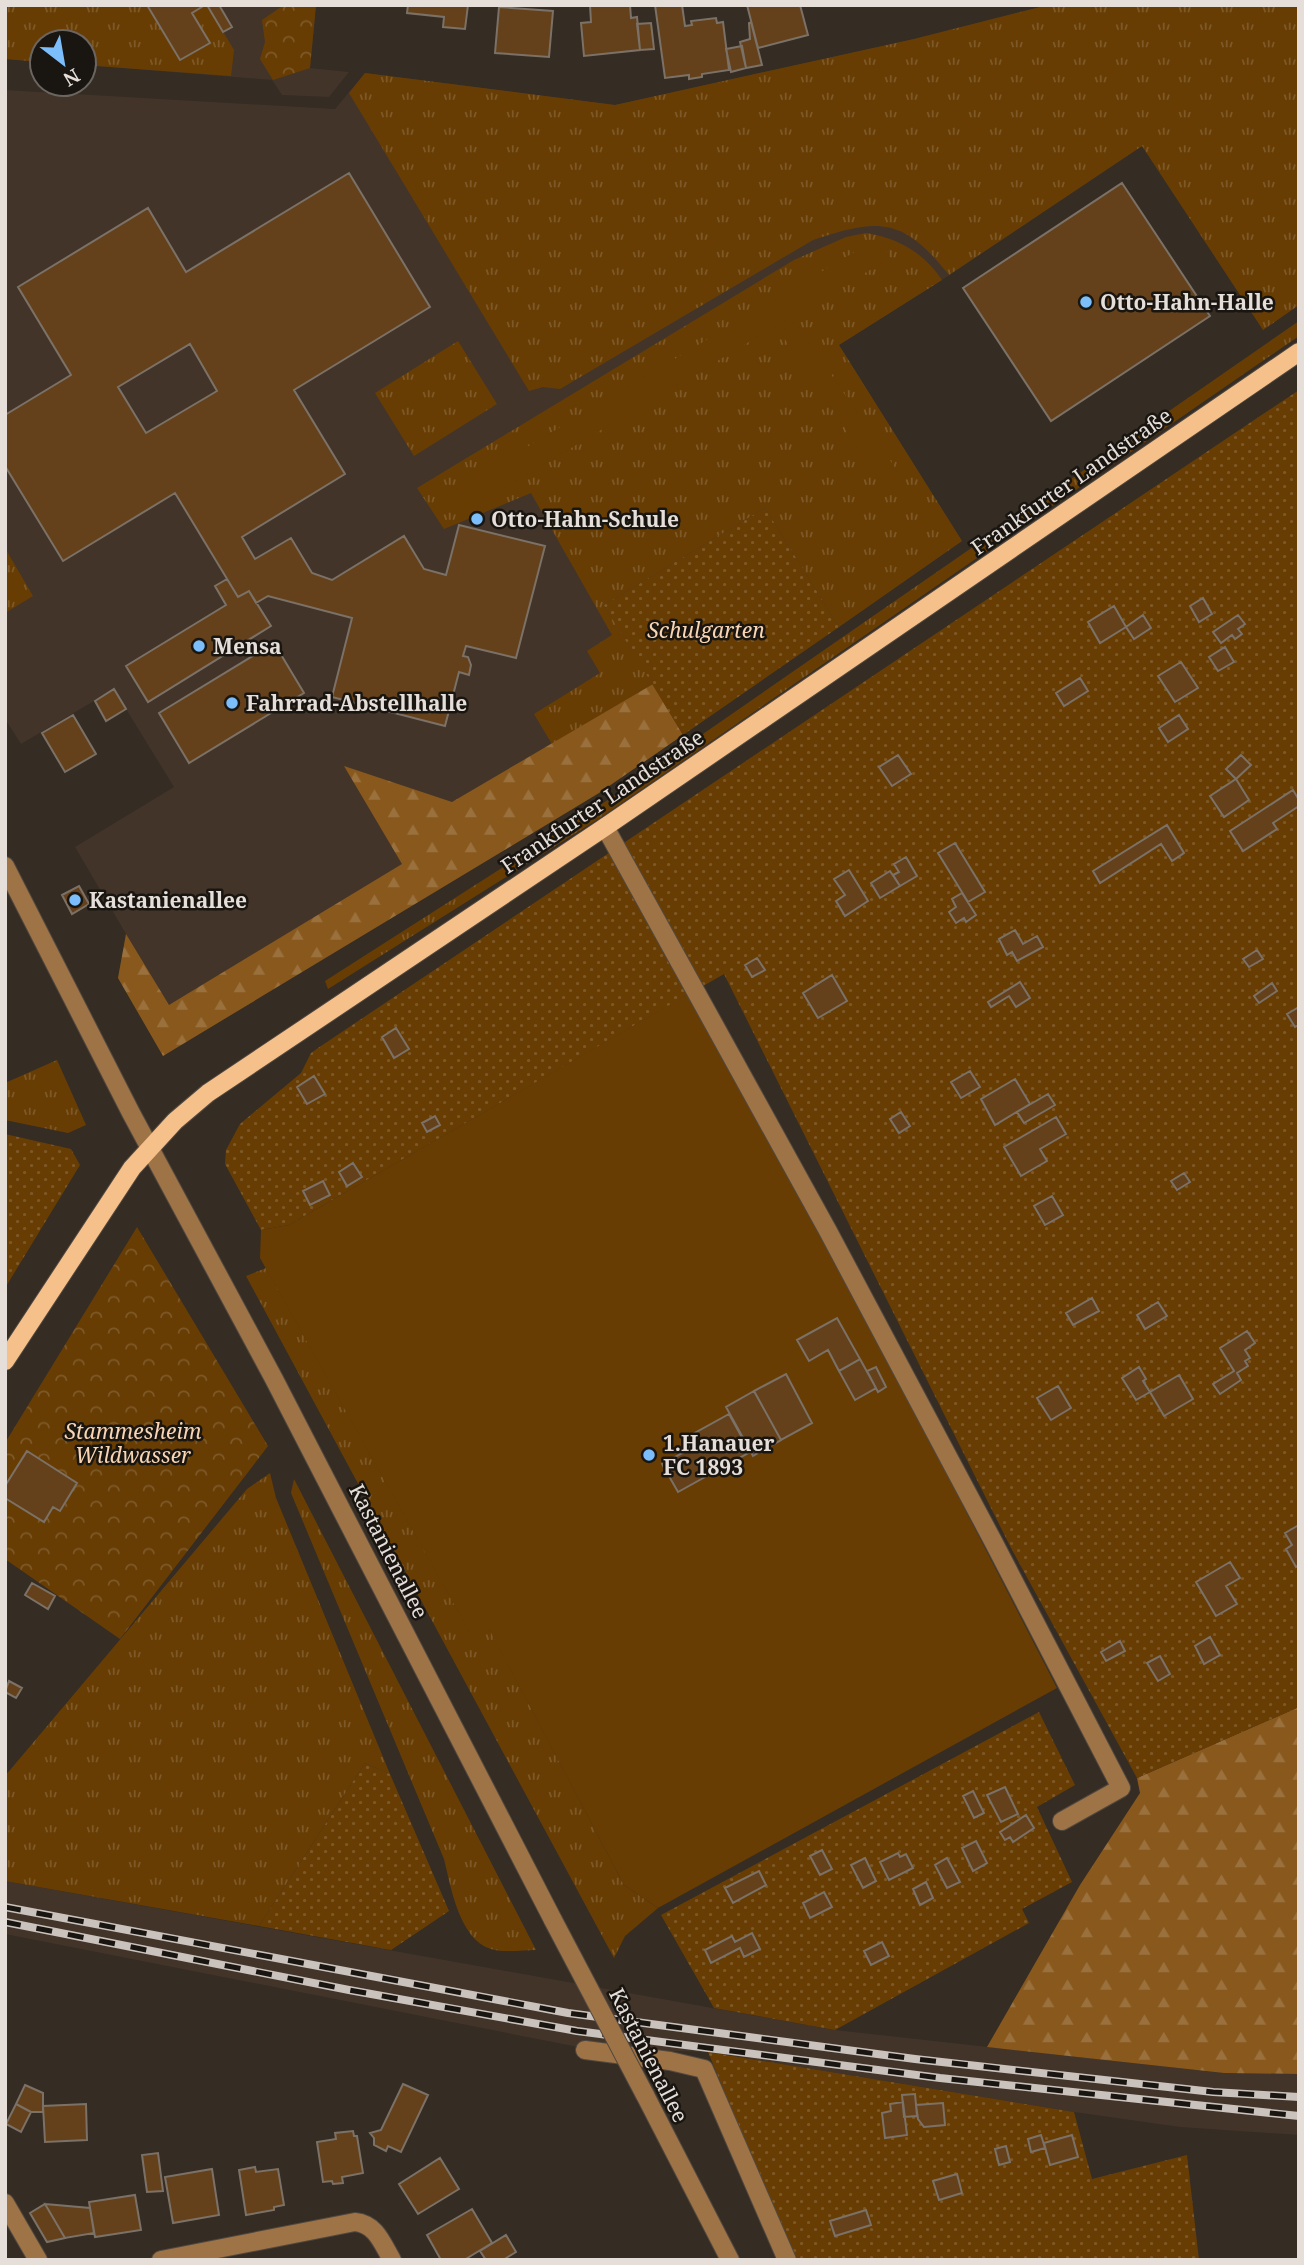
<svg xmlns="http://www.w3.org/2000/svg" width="1304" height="2265" font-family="'Noto Serif',serif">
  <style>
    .built { fill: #423428 }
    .grass { fill: url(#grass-tufts) }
    .forest { fill: url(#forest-firs) }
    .park { fill: url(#park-crowns) }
    .garden { fill: url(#garden-dots) }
    .pitch { fill: #683d04 }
    .building { fill: #64411a; stroke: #7b7167; stroke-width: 2; fill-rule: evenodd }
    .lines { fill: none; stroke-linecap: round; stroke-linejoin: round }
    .minor-casing { stroke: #514840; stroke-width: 20 }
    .major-casing { stroke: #514840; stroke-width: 20 }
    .minor { stroke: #9e7346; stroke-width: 18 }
    .major { stroke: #f6c08b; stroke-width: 18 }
    .rail-casing { stroke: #cac2bd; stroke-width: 8 }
    .rail { stroke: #191511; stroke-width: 5; stroke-dasharray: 16; stroke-linecap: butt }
    .minor-bridge-casing { stroke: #514840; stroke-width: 20; stroke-linecap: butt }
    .minor-bridge { stroke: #9e7346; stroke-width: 18 }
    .poi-dot { fill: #7bbef9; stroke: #191511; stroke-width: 2.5 }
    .labels { text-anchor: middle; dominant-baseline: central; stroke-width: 5; stroke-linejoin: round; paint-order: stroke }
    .poi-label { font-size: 21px; font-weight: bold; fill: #e5ded9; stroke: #191511; text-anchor: start }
    .street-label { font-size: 21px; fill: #e5ded9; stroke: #191511 }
    .park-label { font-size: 21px; font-style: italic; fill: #f9d5b3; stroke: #191511 }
  </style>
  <defs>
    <pattern id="grass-tufts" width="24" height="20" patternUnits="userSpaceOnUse" patternTransform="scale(1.75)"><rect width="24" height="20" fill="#683d04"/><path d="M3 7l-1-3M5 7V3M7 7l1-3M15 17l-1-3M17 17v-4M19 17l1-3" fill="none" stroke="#7d5928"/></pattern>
    <pattern id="forest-firs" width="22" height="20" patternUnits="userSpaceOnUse" patternTransform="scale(1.75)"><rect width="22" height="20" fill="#89581d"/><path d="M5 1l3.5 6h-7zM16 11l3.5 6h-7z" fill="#9a703d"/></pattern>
    <pattern id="park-crowns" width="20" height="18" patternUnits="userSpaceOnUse" patternTransform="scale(1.75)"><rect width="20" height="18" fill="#683d04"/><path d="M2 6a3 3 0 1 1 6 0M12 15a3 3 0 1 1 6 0" fill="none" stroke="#7d5928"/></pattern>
    <pattern id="garden-dots" width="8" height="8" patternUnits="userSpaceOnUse" patternTransform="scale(1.75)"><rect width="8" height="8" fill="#683d04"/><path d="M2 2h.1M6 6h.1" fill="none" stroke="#7d5928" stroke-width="1.8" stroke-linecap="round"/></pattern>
  </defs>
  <rect width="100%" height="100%" fill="#352c23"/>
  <!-- built -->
  <path class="built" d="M 5,5 L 316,5 L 310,68 L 349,72 L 329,97 L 282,95 L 272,80 L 84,65 L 84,42 L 42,42 L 42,62 L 5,59 Z
    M 1050,5 L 1142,146 L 942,280 L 839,345 L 962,541 L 599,793 L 163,1056 L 118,978 L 126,934 L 75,847 L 174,787 L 126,709 L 106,721 L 94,701 L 21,744 L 5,719 L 5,90 L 335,109 L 365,73 L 615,105 L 914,39 Z
    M 5,1881 L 835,2030 L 1224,2073 L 1299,2074 L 1299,2135 L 1180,2127 L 1074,2112 L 708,2052 L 588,2049 L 5,1934 Z"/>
  <!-- grass -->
  <path class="grass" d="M 5,5 L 147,5 L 181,60 L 210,43 L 192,13 L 207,5 L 234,50 L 231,76 L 84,65 L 84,42 L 42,42 L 42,62 L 5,59 Z
    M 1048,5 L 1299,5 L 1299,305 L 1263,330 L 1142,146 L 949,275 C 904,218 880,217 813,240 L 560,389 L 543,387 L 529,391 L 349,93 L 365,73 L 615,105 L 914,39 Z
    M 866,233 C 898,238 924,253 942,280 L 839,345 L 962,541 L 839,627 L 765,508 L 604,605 L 653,684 L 552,744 L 534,714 L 600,673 L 587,651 L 612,635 L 531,493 L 444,529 L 417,488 L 794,260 L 846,237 Z
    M 1299,321 L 1299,336 L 600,818 L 328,989 L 325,981 L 599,806 Z
    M 458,341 L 497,404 L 414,456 L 375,393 Z
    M 5,548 L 33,596 L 5,613 Z
    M 57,1060 L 86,1125 L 68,1133 L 5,1120 L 5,1083 Z
    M 266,1268 L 470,1632 L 487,1624 L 624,1885 L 658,1908 L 625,1936 L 614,1958 L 246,1276 Z
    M 270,1473 L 276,1498 L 390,1774 L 365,1763 L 259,1926 L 5,1881 L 5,1776 L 247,1489 Z
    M 294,1479 L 536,1950 C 523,1950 504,1953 491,1949 C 459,1939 451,1887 444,1859 L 291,1493 Z"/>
  <!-- forest -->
  <path class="forest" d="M 653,684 L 683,735 L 599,793 L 163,1056 L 118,978 L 126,934 L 169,1005 L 402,864 L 344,766 L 452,802 Z
    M 1299,1707 L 1299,2074 L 1224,2073 L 987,2047 L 1080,1885 L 1140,1793 L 1137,1778 Z"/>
  <!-- park -->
  <path class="park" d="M 284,5 L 316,5 L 310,68 L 273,80 L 260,59 L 265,42 L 262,20 Z
    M 137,1227 L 268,1446 L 120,1639 L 5,1559 L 5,1443 Z"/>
  <!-- garden -->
  <path class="garden" d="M 1299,390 L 1299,1707 L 1137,1778 L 1011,1548 L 724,974 L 289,1225 L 261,1230 L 225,1164 L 226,1150 L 240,1124 L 301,1073 L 311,1053 L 318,1048 Z
    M 765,508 L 839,627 L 683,735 L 604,605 Z
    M 5,1134 L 71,1149 L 80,1165 L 5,1288 Z
    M 1039,1712 L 1075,1785 L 1037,1807 L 1072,1882 L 1022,1909 L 1029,1923 L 835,2030 L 714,2008 L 661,1915 Z
    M 365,1763 L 390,1774 L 449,1911 L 391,1950 L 259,1926 Z
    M 708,2052 L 1074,2112 L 1092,2179 L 1187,2155 L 1199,2260 L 794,2260 Z"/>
  <!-- pitch -->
  <path class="pitch" d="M 878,238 L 890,258 L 460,514 L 448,494 Z
    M 795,322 L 898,472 L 882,483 L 780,332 Z
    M 697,989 L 1057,1688 L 658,1908 L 624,1885 L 487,1625 L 470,1633 L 260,1258 L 261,1230 L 289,1225 Z"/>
  <!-- building -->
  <path class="building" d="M 147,5 L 205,5 L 192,13 L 210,43 L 180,60 Z
    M 207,5 L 219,5 L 232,27 L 223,32 Z
    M 408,5 L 468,5 L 465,29 L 443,27 L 444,17 L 407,13 Z
    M 590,5 L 630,5 L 631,18 L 637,17 L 640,50 L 584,56 L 581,23 L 591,22 Z
    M 655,5 L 682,5 L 685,26 L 692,25 L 691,21 L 716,18 L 717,23 L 723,22 L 729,70 L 702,74 L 702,77 L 689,79 L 689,75 L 665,78 Z
    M 747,5 L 800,5 L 808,35 L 758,48 Z
    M 499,7 L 553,11 L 549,57 L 495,53 Z
    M 751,22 L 762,65 L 746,68 L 740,42 L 750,39 L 749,23 Z
    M 651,23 L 654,49 L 640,50 L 637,24 Z
    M 742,46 L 746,68 L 731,72 L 726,49 Z
    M 349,173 L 430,307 L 294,390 L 345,474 L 242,537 L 255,559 L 291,538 L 312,573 L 332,580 L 404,536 L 424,569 L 446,575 L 459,525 L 545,546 L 516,658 L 466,646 L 463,656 L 468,657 L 471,665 L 469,675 L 459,672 L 445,726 L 332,697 L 352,618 L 268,596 L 256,603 L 249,591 L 238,597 L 175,493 L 63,561 L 5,466 L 5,415 L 71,375 L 18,287 L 148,208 L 186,272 ZM 190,344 L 217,391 L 146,433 L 118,387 Z
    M 1122,183 L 1210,316 L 1051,421 L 963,288 Z
    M 227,579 L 238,597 L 249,591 L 271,626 L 148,702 L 126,666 L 226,605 L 215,586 Z
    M 1203,598 L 1212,614 L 1199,622 L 1190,606 Z
    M 1114,606 L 1126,627 L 1100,643 L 1088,622 Z
    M 1143,615 L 1151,628 L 1134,639 L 1126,627 Z
    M 1238,615 L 1245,624 L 1238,629 L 1242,634 L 1235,639 L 1232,635 L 1221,643 L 1213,632 Z
    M 274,643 L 304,693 L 189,763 L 159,713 Z
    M 1225,647 L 1234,662 L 1218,671 L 1209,657 Z
    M 1181,662 L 1198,688 L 1175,702 L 1158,676 Z
    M 1080,678 L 1088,691 L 1064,706 L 1056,693 Z
    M 114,689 L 126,709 L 106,721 L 95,701 Z
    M 73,715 L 96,754 L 65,772 L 42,733 Z
    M 1179,715 L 1188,729 L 1168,742 L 1159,728 Z
    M 898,755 L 911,774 L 892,786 L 879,767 Z
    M 1241,755 L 1251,765 L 1236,779 L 1226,769 Z
    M 1236,779 L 1249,800 L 1224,817 L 1210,796 Z
    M 1293,790 L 1299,800 L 1299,806 L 1273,823 L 1277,829 L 1243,851 L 1230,831 Z
    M 1167,825 L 1184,853 L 1172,861 L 1161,844 L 1100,883 L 1093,871 Z
    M 955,843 L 985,892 L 968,902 L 938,853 Z
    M 906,857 L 917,876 L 900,886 L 893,875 L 899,872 L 894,864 Z
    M 849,870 L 868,901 L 845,916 L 836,901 L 845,895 L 834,879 Z
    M 890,871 L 900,886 L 880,898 L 871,883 Z
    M 79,886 L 89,904 L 72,914 L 62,895 Z
    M 962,893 L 976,915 L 966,922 L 964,918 L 956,923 L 949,912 L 956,907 L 952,899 Z
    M 1015,930 L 1023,944 L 1037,936 L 1043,947 L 1017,961 L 1012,952 L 1007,955 L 999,939 Z
    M 1257,950 L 1263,959 L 1249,967 L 1243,959 Z
    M 757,958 L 765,970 L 752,977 L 745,965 Z
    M 832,975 L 847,1001 L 818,1018 L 803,993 Z
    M 1020,982 L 1030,998 L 1016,1007 L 1009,996 L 991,1007 L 988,1002 Z
    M 1272,983 L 1277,991 L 1259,1003 L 1254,996 Z
    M 1299,1007 L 1299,1025 L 1295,1027 L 1287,1014 Z
    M 396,1028 L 409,1049 L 394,1058 L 382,1037 Z
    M 970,1071 L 980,1087 L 961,1098 L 951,1082 Z
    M 314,1076 L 325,1094 L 307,1104 L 297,1087 Z
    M 1015,1079 L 1030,1104 L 995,1125 L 981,1099 Z
    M 1048,1094 L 1055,1105 L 1024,1123 L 1017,1112 Z
    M 901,1112 L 910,1126 L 899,1133 L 890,1119 Z
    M 435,1116 L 440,1125 L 427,1132 L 422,1123 Z
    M 1056,1117 L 1066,1134 L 1040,1149 L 1047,1161 L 1021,1176 L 1004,1147 Z
    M 353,1163 L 362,1177 L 347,1186 L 339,1172 Z
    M 1184,1173 L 1190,1182 L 1177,1190 L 1171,1181 Z
    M 323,1181 L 330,1195 L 310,1205 L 303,1191 Z
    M 1052,1196 L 1063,1215 L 1045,1225 L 1034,1206 Z
    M 1092,1298 L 1099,1311 L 1073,1325 L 1066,1313 Z
    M 1158,1302 L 1167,1316 L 1145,1329 L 1137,1315 Z
    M 837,1318 L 860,1359 L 839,1371 L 828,1350 L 809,1361 L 797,1340 Z
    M 1247,1331 L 1255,1343 L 1245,1350 L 1250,1358 L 1245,1361 L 1248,1366 L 1237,1373 L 1241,1380 L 1220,1394 L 1213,1384 L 1234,1371 L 1220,1348 Z
    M 860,1359 L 876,1388 L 855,1400 L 839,1371 Z
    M 876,1367 L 886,1387 L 878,1392 L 867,1371 Z
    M 1139,1367 L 1146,1379 L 1143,1381 L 1150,1392 L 1136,1400 L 1122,1378 Z
    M 786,1374 L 812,1423 L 781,1440 L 754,1391 Z
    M 1179,1375 L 1193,1399 L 1164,1416 L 1150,1392 Z
    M 1058,1386 L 1071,1408 L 1051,1420 L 1037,1398 Z
    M 754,1391 L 781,1440 L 753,1456 L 726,1407 Z
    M 729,1414 L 750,1452 L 678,1492 L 662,1464 L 690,1449 L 688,1446 L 697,1441 L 693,1434 Z
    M 27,1451 L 77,1483 L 60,1511 L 53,1507 L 44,1522 L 5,1498 L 5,1486 Z
    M 1299,1525 L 1299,1565 L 1296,1567 L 1286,1549 L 1292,1545 L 1285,1533 Z
    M 1230,1562 L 1240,1578 L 1226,1586 L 1237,1604 L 1216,1616 L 1196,1582 Z
    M 32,1583 L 55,1596 L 48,1609 L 25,1595 Z
    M 1210,1637 L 1220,1655 L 1204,1664 L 1195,1646 Z
    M 1120,1641 L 1125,1651 L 1106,1661 L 1101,1652 Z
    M 1160,1656 L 1170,1674 L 1158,1681 L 1147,1663 Z
    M 9,1681 L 22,1688 L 16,1698 L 5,1692 Z
    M 1005,1787 L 1018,1814 L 1001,1822 L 987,1795 Z
    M 973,1791 L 984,1813 L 974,1818 L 963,1796 Z
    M 1026,1815 L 1034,1828 L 1013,1842 L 1010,1837 L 1005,1840 L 1000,1832 Z
    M 976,1841 L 987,1863 L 973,1871 L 962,1848 Z
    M 822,1850 L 832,1869 L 820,1875 L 810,1856 Z
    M 898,1853 L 900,1857 L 906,1854 L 913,1868 L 889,1880 L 880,1862 Z
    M 865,1858 L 876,1881 L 863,1888 L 851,1865 Z
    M 947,1858 L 960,1882 L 947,1888 L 935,1865 Z
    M 759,1871 L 766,1885 L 733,1903 L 725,1888 Z
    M 926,1882 L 933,1898 L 920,1905 L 913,1889 Z
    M 824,1892 L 832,1907 L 810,1918 L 803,1903 Z
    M 752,1933 L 760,1949 L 744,1957 L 740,1948 L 711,1963 L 705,1950 L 732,1936 L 735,1942 Z
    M 882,1942 L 889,1956 L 871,1965 L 864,1951 Z
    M 403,2084 L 428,2095 L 401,2152 L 388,2146 L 386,2151 L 374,2145 L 374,2138 L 370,2133 L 381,2130 Z
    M 25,2085 L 43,2093 L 43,2112 L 31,2112 L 16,2104 Z
    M 915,2094 L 917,2116 L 904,2117 L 902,2095 Z
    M 903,2102 L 907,2135 L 885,2138 L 882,2113 L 891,2111 L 890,2104 Z
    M 943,2103 L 945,2125 L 924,2127 L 918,2119 L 916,2105 Z
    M 16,2104 L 31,2112 L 21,2132 L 6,2124 Z
    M 86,2104 L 87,2140 L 45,2142 L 43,2106 Z
    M 353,2131 L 354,2136 L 357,2136 L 363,2173 L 342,2177 L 343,2183 L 333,2184 L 332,2181 L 323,2182 L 317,2142 L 336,2139 L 335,2133 Z
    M 1041,2135 L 1045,2148 L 1031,2152 L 1028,2139 Z
    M 1072,2135 L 1078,2157 L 1050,2165 L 1044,2143 Z
    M 1006,2146 L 1010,2162 L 999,2165 L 995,2149 Z
    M 158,2153 L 163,2191 L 147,2192 L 142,2155 Z
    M 440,2158 L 459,2189 L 418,2214 L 399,2184 Z
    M 255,2167 L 256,2172 L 278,2169 L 284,2205 L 274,2207 L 274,2210 L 246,2215 L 239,2170 Z
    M 212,2169 L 219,2215 L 173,2223 L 165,2177 Z
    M 957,2174 L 962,2193 L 939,2200 L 933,2181 Z
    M 135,2195 L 141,2230 L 95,2237 L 89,2202 Z
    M 45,2204 L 90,2208 L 94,2233 L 65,2238 Z
    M 45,2204 L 65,2238 L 47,2242 L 30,2213 Z
    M 472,2209 L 492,2243 L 464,2260 L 441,2260 L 427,2235 Z
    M 866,2210 L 871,2225 L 835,2236 L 830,2221 Z
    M 506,2235 L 516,2252 L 503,2260 L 486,2260 L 480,2251 Z"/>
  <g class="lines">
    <!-- minor casing -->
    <g class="minor-casing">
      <path id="minor" d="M 605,827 L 828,1231 L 994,1543 L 1121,1788 L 1062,1821
        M 5,866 L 131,1113 L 274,1379 L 553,1920
        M 585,2050 L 670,2061 L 704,2069 L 787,2260
        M 645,2095 L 730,2260
        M 5,2203 L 38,2260
        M 161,2260 L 355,2222 C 376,2224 382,2243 392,2260"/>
    </g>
    <!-- major casing -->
    <g class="major-casing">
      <path id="major" d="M 5,1361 L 132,1168 L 175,1121 L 208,1093 L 605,827 L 1299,352"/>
    </g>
    <!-- minor -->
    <use href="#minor" class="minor"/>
    <!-- major -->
    <use href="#major" class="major"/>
    <!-- rail casing -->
    <g class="rail-casing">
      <path id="rail" d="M 5,1907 L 568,2013 L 915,2059 L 1213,2092 L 1299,2097
        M 5,1922 L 349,1990 L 577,2031 L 940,2078 L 1299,2116"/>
    </g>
    <!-- rail -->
    <use href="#rail" class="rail"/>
    <!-- minor-bridge casing -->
    <g class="minor-bridge-casing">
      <path id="minor-bridge" d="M 553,1920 L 645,2095"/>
    </g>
    <!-- minor-bridge -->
    <use href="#minor-bridge" class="minor-bridge"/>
  </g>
  <!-- markers -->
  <g class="poi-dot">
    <circle cx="1086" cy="302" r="7"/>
    <circle cx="477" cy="519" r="7"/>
    <circle cx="199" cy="646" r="7"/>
    <circle cx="232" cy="703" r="7"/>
    <circle cx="75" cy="900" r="7"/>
    <circle cx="649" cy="1455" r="7"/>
  </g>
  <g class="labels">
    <!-- poi labels -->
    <g class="poi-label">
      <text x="1100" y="302">Otto-Hahn-Halle</text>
      <text x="491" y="519">Otto-Hahn-Schule</text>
      <text x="213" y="646">Mensa</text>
      <text x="246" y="703">Fahrrad-Abstellhalle</text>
      <text x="89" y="900">Kastanienallee</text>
      <text x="663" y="1443">1.Hanauer<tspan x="663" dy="24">FC 1893</tspan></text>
    </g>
    <!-- street labels -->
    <g class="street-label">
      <text transform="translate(1071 481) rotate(-35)">Frankfurter Landstraße</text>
      <text transform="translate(602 801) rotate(-34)">Frankfurter Landstraße</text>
      <text transform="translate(389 1551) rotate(63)">Kastanienallee</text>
      <text transform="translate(649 2055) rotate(63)">Kastanienallee</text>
    </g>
    <!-- park labels -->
    <g class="park-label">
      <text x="706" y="630">Schulgarten</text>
      <text x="133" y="1431">Stammesheim<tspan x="133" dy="24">Wildwasser</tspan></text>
    </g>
  </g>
  <!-- border -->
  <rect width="1304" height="2265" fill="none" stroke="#e5ded9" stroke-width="14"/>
  <!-- north arrow -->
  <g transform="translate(63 63) rotate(149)"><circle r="33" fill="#191511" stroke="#6b6561" stroke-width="2"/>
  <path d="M0-5L12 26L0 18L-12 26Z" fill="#7bbef9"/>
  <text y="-10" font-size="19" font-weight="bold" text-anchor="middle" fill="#e5ded9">N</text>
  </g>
</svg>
